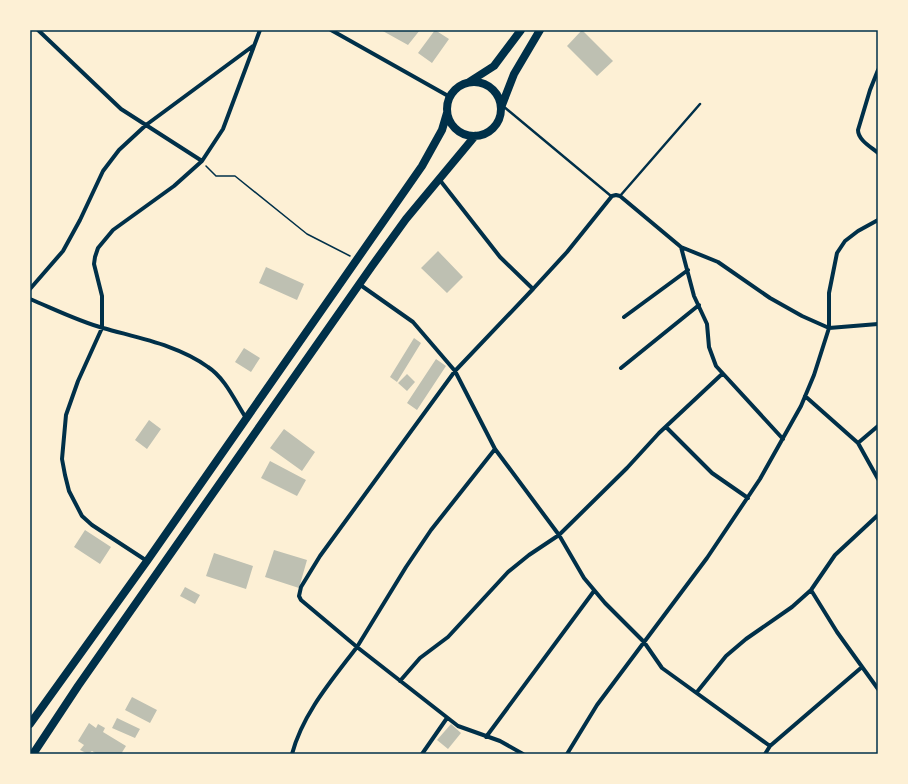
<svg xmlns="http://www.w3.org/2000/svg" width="908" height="784" font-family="Roboto,sans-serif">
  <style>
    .building { fill: #bec0b2 }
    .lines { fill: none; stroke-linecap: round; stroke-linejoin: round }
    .path { stroke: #003049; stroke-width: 1.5 }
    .service { stroke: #003049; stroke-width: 2.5 }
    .minor { stroke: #003049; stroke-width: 4 }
    .trunk { stroke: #003049; stroke-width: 8 }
    .neatline { fill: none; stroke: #003049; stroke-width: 1.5 }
  </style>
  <rect width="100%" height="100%" fill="#fdf0d5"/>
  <!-- building -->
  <path class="building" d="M 381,30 L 420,30 L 408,45 Z
    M 435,30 L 449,39 L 432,63 L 418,53 Z
    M 582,30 L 613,61 L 597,76 L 567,46 Z
    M 438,251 L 463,277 L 447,293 L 421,268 Z
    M 266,267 L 304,284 L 297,300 L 259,283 Z
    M 414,338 L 421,343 L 397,382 L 390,377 Z
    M 244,348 L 260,358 L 251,372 L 235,362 Z
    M 436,359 L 446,366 L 417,410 L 407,403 Z
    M 407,374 L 415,382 L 407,391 L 398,383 Z
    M 149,420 L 161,429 L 147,449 L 135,440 Z
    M 284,429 L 315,452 L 302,471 L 270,448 Z
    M 270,461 L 306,480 L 297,496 L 261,478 Z
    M 85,530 L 111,547 L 100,564 L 74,547 Z
    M 274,550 L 307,560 L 299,588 L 265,577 Z
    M 214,553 L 253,566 L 246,589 L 206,576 Z
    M 185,587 L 200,595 L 195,604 L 180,596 Z
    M 132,697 L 157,710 L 150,723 L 125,710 Z
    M 117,718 L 140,729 L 135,738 L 112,728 Z
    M 89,723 L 96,728 L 98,724 L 105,728 L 103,732 L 126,746 L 121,754 L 97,754 L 92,751 L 88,754 L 80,750 L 84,745 L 78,741 Z
    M 451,724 L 461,733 L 448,749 L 437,740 Z"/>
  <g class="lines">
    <!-- path -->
    <path class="path" d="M 206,166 L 216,176 L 235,176 L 307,234 L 350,256"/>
    <!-- service -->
    <path class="service" d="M 503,106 L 611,196
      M 620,196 L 700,104"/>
    <!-- minor -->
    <path class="minor" d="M 38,30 L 121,109 L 202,161
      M 331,30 L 450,97
      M 878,70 L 870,90 L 858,130 C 858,140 871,147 878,153
      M 439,179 L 500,257 L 533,289 L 567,252 L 612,196 L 616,195 L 620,196 L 681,247 L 718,262 L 770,298 L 802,316 L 829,328 L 878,324
      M 681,247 L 694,296 L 707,324 L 709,347 L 716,366 L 783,439
      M 359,284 L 413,322 L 455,371 L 495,449 L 559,535 L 584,578 L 605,603 L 644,642 L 662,668 L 770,746 L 765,754
      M 30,289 L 63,251 L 80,220 L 103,171 L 119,150 L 146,125 L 253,46
      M 30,299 C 54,309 78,321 103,328 C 138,338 178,345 208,367 C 225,378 235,401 246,418
      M 624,317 L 688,270
      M 621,368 L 699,305
      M 805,396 L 858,443 L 878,479
      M 666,427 L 712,473 L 748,498
      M 858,443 L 878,426
      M 495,449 L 431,530 L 406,567 L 357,647 L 458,726 L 500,741 L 523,754
      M 147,561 L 92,525 L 82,516 L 69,491 L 65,475 L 62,459 L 66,415 L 78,381 L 102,328 L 102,296 L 94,264 L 95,257 L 98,248 L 113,230 L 174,186 L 202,161 L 223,129 L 260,30
      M 811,590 L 837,632 L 878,689
      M 400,681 L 420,658 L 448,637 L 508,572 L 529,555 L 559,535 L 627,468 L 659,433 L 722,374
      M 697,692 L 726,656 L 746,639 L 792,607 L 811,590 L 835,555 L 878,515
      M 486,737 L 594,591
      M 770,746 L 862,667
      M 292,754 C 303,713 332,680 357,647 L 301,600 L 299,596 L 301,587 L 320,556 L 455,371 L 533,289
      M 422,754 L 447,718
      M 567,754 L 597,705 L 707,558 L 760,479 L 801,406 L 814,375 L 829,328 L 829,293 L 837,253 L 845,241 L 858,231 L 878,220"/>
    <!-- trunk -->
    <path class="trunk" d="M447 109a27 27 0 1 1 54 0a27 27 0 1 1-54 0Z
      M 469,82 L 494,66 L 521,30
      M 502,105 L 514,74 L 540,30
      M 30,724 L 147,561 L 422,166 L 442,130 L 447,113
      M 33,754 L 78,686 L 372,266 L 406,219 L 475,136"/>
  </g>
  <!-- border -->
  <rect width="908" height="784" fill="none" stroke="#fdf0d5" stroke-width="62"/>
  <rect x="31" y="31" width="846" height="722" class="neatline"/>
</svg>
